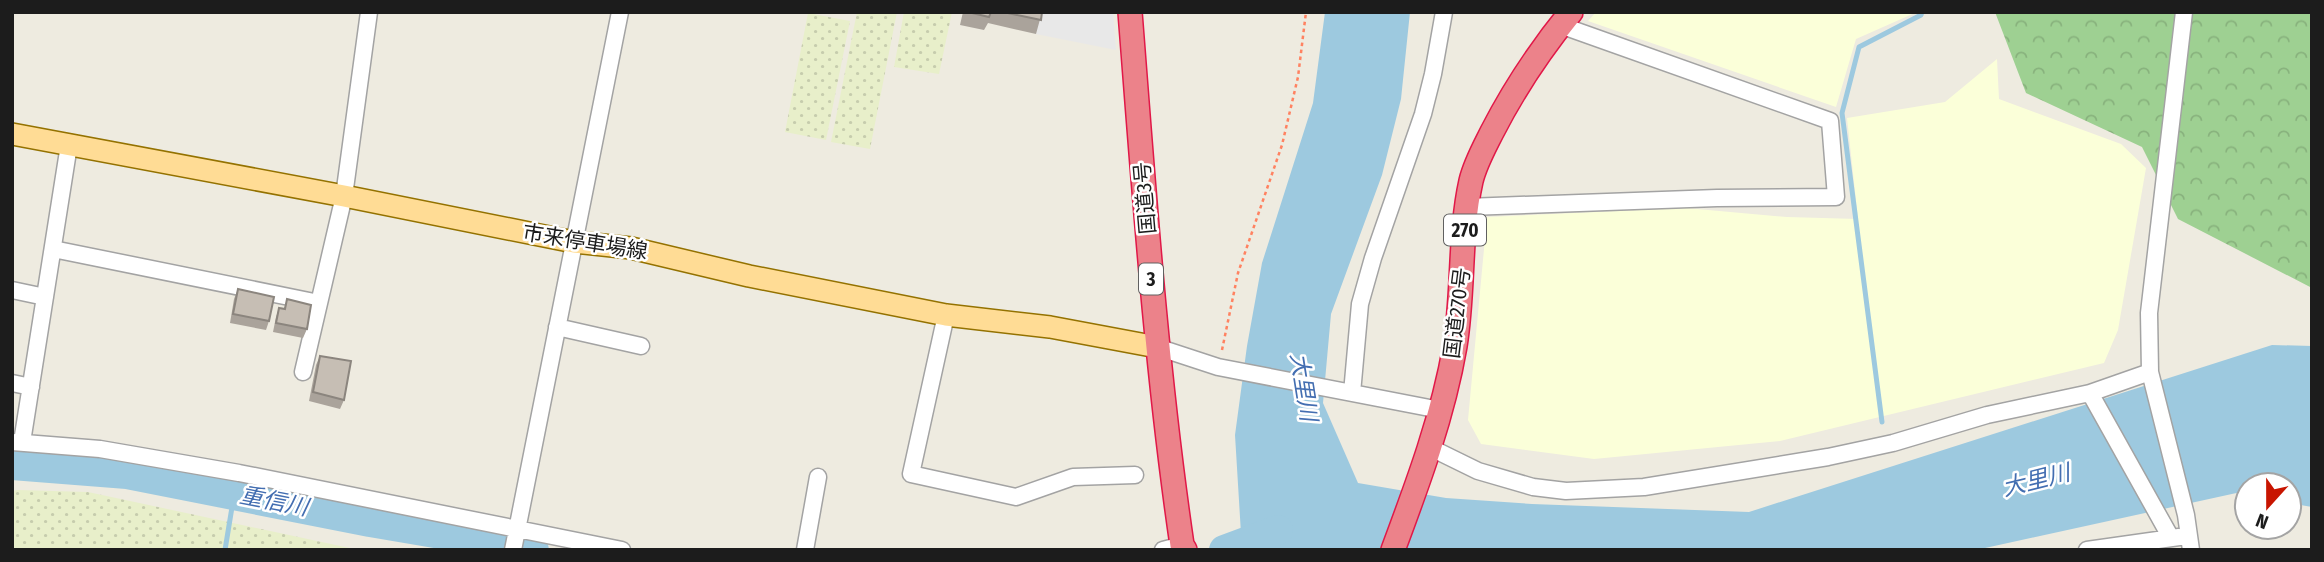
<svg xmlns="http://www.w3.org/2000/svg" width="2324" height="562" font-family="'Fira Sans Condensed','Noto Sans JP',sans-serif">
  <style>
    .education { fill: #fbffd9 }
    .farmland { fill: url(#farmland-dots) }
    .forest { fill: url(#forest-crowns) }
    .parking { fill: #e8e8e8 }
    .water { fill: #9dc9df }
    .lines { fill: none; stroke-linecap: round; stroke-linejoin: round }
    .stream { stroke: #9dc9df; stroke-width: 5 }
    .river { stroke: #9dc9df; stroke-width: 30 }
    .minor-casing { stroke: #a3a3a3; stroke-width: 19 }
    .major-casing { stroke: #947200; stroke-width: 24 }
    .highway-casing { stroke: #e11848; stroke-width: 26 }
    .path { stroke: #ff8261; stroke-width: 2.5; stroke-dasharray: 3.5 3.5; stroke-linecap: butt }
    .minor { stroke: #fff; stroke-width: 16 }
    .major { stroke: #ffdc95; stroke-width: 21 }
    .highway { stroke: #ec828a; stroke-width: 23 }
    .wall { fill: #aaa39b }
    .building { fill: #c6beb4; stroke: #8b857e; stroke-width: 2 }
    .labels { text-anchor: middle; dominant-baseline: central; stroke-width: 5; stroke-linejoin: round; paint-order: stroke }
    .shield { fill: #fff; stroke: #606060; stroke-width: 2 }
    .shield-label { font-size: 19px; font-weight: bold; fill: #1c1c1c }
    .street-label { font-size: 21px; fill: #1c1c1c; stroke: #fff }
    .water-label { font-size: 23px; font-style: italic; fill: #436eb1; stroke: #fff }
  </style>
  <defs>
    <pattern id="farmland-dots" width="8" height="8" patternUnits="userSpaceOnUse" patternTransform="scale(1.75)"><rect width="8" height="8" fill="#e8efca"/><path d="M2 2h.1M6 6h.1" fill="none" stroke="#c6ccad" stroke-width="1.8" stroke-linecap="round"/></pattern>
    <pattern id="forest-crowns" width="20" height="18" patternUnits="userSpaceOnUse" patternTransform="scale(1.75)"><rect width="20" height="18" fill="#9ed092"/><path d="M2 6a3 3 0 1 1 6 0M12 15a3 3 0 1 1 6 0" fill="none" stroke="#88b27d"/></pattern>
  </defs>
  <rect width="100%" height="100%" fill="#eeebe0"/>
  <!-- education -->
  <path class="education" d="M 1596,12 L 1917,12 L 1856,39 L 1836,107 L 1588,21 Z
    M 1997,59 L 1999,99 L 2121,144 L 2146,168 L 2118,330 L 2104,363 L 1780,441 L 1594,459 L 1481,444 L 1468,420 L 1487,217 L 1686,208 L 1787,217 L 1858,219 L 1847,118 L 1945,102 Z"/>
  <!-- farmland -->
  <path class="farmland" d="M 857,12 L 897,12 L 870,149 L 831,142 Z
    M 904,12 L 952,12 L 939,74 L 894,67 Z
    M 808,13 L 850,21 L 826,140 L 785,132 Z
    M 18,490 L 88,492 L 359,550 L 12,550 L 12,491 Z"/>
  <!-- forest -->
  <path class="forest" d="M 1995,12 L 2312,12 L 2312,288 L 2178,219 L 2142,147 L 2026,93 Z"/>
  <!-- parking -->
  <path class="parking" d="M 1040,12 L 1113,12 L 1116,50 L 1036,34 Z"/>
  <!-- water -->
  <path class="water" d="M 1325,12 L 1410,12 L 1401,99 L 1382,175 L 1331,314 L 1323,403 L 1358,483 L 1446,498 L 1532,504 L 1749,512 L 2272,345 L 2312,346 L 2312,507 L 2289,503 L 2289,485 L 2247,485 L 2247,493 L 2241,492 L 1976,550 L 1242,550 L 1235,435 L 1247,346 L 1262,263 L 1313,103 Z"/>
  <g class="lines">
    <!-- stream -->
    <path class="stream" d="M 1882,422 L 1842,113 L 1859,47 L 1921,15 L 1922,12
      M 225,550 L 234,495"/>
    <!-- river -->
    <path class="river" d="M 12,465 L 127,474 L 370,522 L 534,550
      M 1224,550 L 1278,530"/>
    <!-- minor casing -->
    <g class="minor-casing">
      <path id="minor" d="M 2184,12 L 2149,313 L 2150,372 L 2186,515 L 2191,550
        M 1467,207 L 1717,198 L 1836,197 L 1830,121 L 1560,25
        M 53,249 L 319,303
        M 12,290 L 45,297
        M 946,315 L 911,474 L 1016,497 L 1073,477 L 1135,475
        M 557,327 L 641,346
        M 1157,347 L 1218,367 L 1440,410
        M 303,372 L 344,196 L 369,12
        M 12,383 L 31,387
        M 1352,393 L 1360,304 L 1373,258 L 1423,114 L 1433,74 L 1444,12
        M 2090,393 L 2171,538
        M 12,442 L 100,449 L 239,473 L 622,550
        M 22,442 L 69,145
        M 1429,447 L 1478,471 L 1533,487 L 1566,491 L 1644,487 L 1828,457 L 1893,443 L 1987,415 L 2090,393 L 2150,372
        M 513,550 L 620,12
        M 805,550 L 818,477
        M 1163,550 L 1182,545
        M 2087,550 L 2179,537"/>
    </g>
    <!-- major casing -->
    <g class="major-casing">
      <path id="major" d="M 12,134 L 344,196 L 574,242 L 631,248 L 749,276 L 946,315 L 1050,327 L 1157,347"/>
    </g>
    <!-- highway casing -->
    <g class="highway-casing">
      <path id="highway" d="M 1130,12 C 1144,190 1156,368 1182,545 L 1185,550
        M 1393,550 C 1418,483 1443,416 1455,346 C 1464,292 1459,235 1471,181 C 1475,164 1484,148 1492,132 C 1514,89 1540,50 1571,12"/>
    </g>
    <!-- path -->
    <path class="path" d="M 1222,350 L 1238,273 L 1282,145 L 1298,77 L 1306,12"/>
    <!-- minor -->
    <use href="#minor" class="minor"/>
    <!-- major -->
    <use href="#major" class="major"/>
    <!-- highway -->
    <use href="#highway" class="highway"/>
  </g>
  <!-- wall -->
  <path class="wall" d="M 963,12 L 1042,12 L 1036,34 L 988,23 L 984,30 L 960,25 Z
    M 238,289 L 269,321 L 266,330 L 230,323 L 234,299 Z
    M 287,299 L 307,329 L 303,338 L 273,332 L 276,317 L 279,308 L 284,309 Z
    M 320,356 L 344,400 L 340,409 L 309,401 L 316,365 Z"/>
  <!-- building -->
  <path class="building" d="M 968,12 L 991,12 L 989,17 Z
    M 1003,12 L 1042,12 L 1041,20 Z
    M 238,289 L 274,297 L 269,321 L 233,314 Z
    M 287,299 L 311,305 L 307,329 L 276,323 L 279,308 L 285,309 Z
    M 320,356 L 351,361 L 344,400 L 313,392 Z"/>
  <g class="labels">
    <!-- shield labels -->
    <g class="shield">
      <rect x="1444" y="214.5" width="42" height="31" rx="5"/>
      <rect x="1139" y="263.5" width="24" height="31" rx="5"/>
    </g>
    <g class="shield-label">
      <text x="1465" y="230">270</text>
      <text x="1151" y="279">3</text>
    </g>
    <!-- street labels -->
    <g class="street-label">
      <text transform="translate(1145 198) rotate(-95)">国道3号</text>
      <text transform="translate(585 242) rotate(9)">市来停車場線</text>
      <text transform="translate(1457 313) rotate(-83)">国道270号</text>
    </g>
    <!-- water labels -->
    <g class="water-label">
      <text transform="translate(1304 387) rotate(81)">大里川</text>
      <text transform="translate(2036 480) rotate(-14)">大里川</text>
      <text transform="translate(274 501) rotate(11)">重信川</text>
    </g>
  </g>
  <!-- border -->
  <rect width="2324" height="562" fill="none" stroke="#1c1c1c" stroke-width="28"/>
  <!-- north arrow -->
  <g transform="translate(2268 506) rotate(201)"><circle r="33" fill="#ffffff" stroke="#a4a4a4" stroke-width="2"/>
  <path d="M0-5L12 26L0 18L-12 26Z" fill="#c81500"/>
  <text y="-10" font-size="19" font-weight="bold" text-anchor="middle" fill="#1c1c1c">N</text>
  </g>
</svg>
